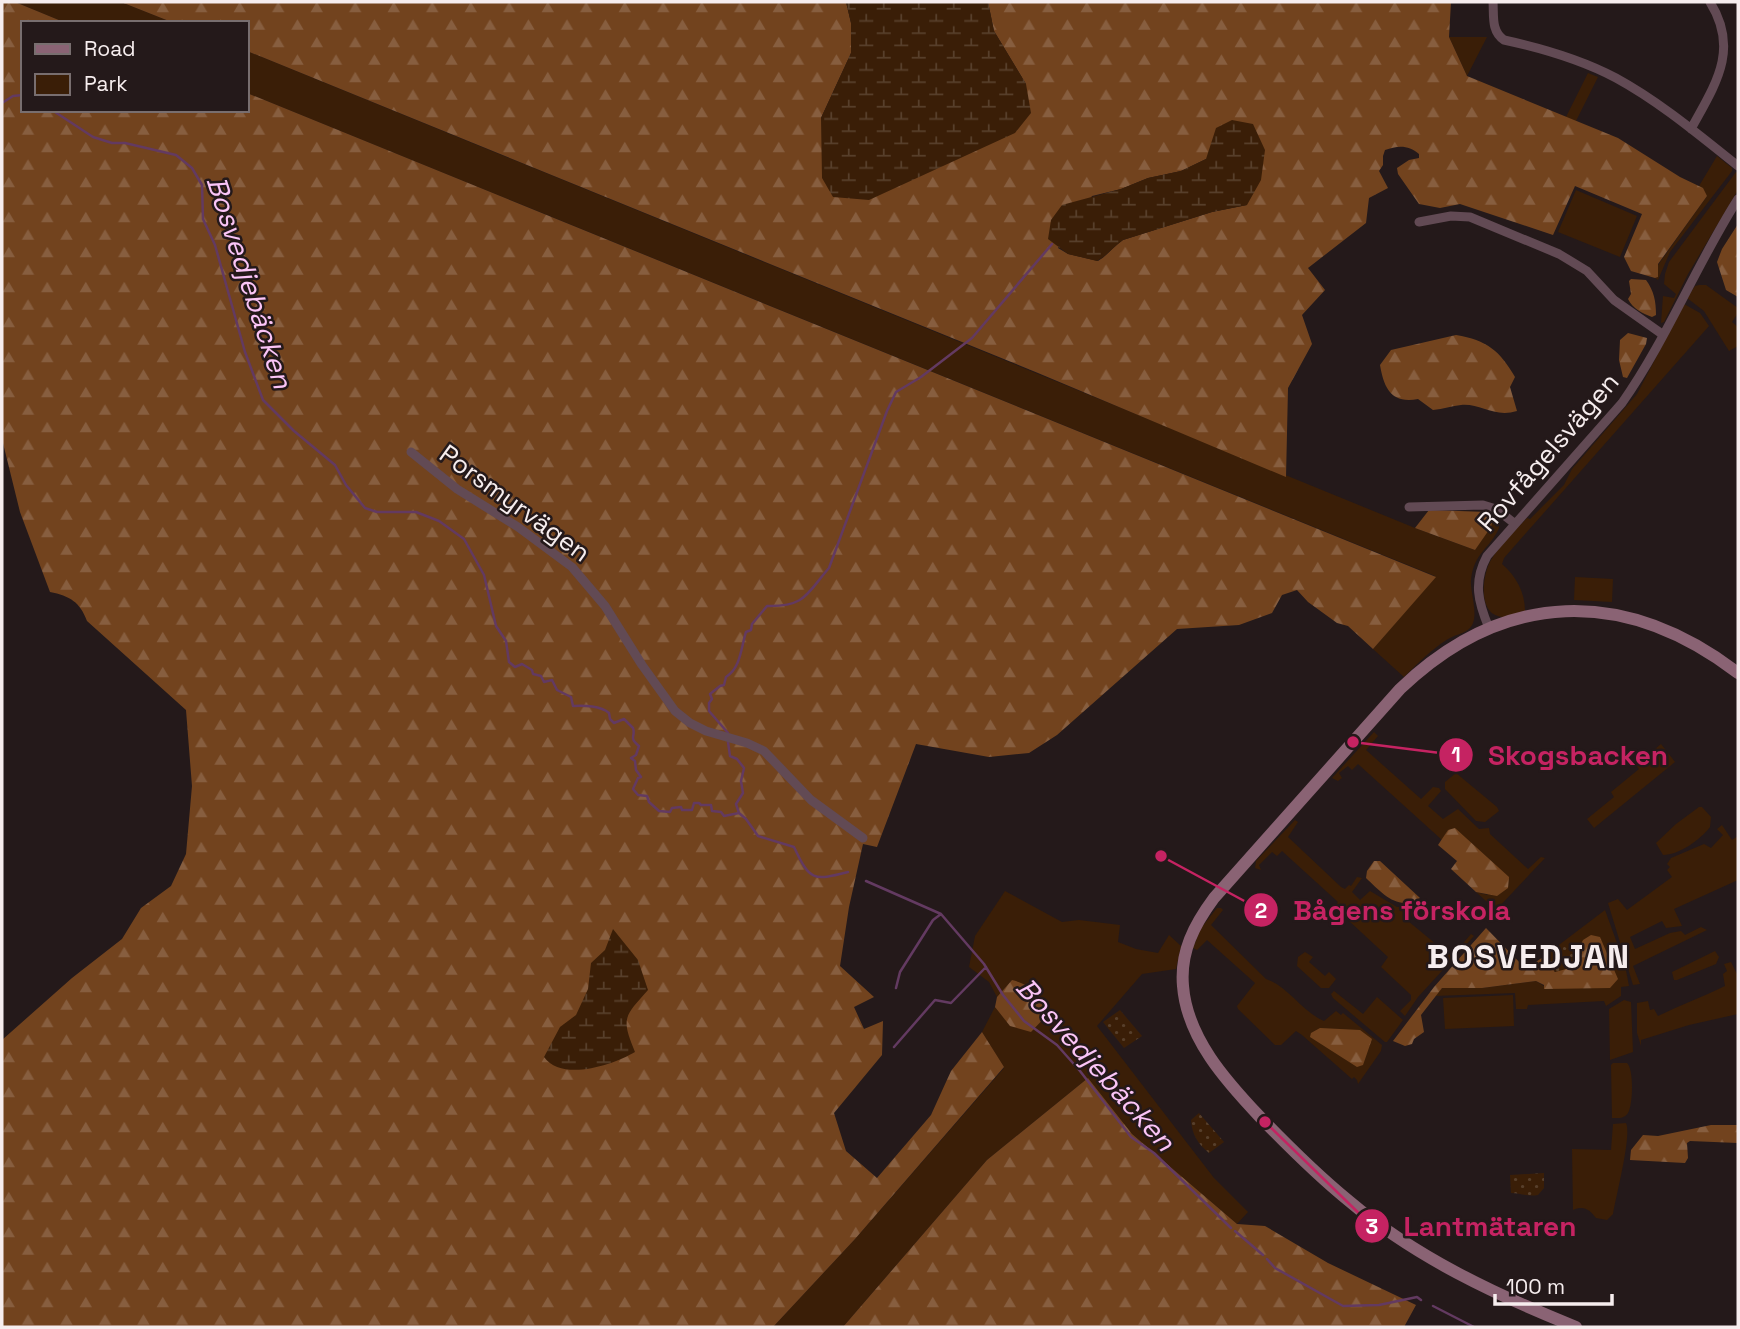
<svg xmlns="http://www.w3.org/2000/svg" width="1740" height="1329" font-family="'Space Grotesk',sans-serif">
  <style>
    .green { fill: #3a1e07 }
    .forest { fill: url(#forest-firs); fill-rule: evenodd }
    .wetland { fill: url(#wetland-marsh) }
    .park { fill: url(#park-dots) }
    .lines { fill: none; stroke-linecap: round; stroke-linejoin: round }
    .stream { stroke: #633a61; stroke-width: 2.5 }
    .street { stroke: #624a54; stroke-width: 9 }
    .secondary { stroke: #8a6374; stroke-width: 12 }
    .labels { text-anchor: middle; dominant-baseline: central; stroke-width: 5; stroke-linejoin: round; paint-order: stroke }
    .street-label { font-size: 26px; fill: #f6edee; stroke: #24191a }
    .water-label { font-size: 28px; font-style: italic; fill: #fbc5f7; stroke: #24191a }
    .district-label { font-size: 33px; font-weight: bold; letter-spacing: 2px; fill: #f6edee; stroke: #24191a }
    .leader { fill: none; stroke: #c52362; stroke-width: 2.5 }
    .callout-dot { fill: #c52362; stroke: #24191a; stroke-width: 2.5 }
    .mark-label { font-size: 21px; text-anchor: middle; font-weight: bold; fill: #fff }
    .callout-label { font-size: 28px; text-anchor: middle; font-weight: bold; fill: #c52362; stroke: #24191a; stroke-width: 5; stroke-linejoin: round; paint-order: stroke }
  </style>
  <defs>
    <pattern id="forest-firs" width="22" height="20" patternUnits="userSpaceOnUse" patternTransform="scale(1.75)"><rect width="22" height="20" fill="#72431e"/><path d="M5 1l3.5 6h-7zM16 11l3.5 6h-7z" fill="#875e3f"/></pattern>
    <pattern id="wetland-marsh" width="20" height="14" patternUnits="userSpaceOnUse" patternTransform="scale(1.75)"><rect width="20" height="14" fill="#3a1e07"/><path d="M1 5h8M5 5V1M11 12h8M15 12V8" fill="none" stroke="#573f2b"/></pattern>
    <pattern id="park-dots" width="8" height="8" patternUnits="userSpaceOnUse" patternTransform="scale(1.75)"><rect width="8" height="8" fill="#3a1e07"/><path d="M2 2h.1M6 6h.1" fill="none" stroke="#573f2b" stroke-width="1.8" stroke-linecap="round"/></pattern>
  </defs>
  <rect width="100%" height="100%" fill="#24191a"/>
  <!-- green -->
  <path class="green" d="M 15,2 L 121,2 L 174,23 L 66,23 Z
    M 1449,37 L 1487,37 L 1467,76 Z
    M 247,51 L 1415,528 L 1475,550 L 1493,518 L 1488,512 L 1491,511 L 1499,519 L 1499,528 C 1490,549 1474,552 1471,580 C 1470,594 1480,617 1470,628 C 1464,634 1457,634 1450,638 C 1435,646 1416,665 1404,677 L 1373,649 L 1435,576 L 247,93 Z
    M 1588,73 L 1598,77 L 1576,121 L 1566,117 Z
    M 1717,156 L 1732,168 L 1732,171 L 1670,252 L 1658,280 L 1655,278 L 1658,277 L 1658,265 L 1707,196 L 1699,186 Z
    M 1736,172 L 1738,173 L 1738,190 L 1688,274 L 1664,322 L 1661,323 L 1663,296 L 1674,298 L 1676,294 L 1664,284 L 1665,274 L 1669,262 Z
    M 1576,190 L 1637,216 L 1620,257 L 1558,232 Z
    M 1699,285 L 1706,285 L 1738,308 L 1738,313 L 1732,322 L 1738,327 L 1738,346 L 1729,351 L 1704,311 L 1687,298 L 1695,286 Z
    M 1684,304 L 1700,313 L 1709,326 L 1504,558 L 1502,564 C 1516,576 1525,592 1525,611 C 1518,612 1510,617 1503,617 C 1477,616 1482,575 1491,560 C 1500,545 1515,531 1527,518 L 1530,519 L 1564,485 L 1572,469 L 1637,394 Z
    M 1575,577 L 1613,579 L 1612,602 L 1574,600 Z
    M 1374,732 L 1378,736 L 1366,750 L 1421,799 L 1433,787 L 1439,788 L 1441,791 L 1428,806 L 1443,819 L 1458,809 L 1479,829 L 1489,828 L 1490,834 L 1528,869 L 1541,857 L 1545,858 L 1496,910 L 1476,892 L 1488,895 L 1448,830 L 1442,840 L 1358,764 L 1352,770 L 1348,766 L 1339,773 L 1342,778 L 1338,781 L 1332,778 Z
    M 1661,744 L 1675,762 L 1594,828 L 1587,819 L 1614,797 L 1611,792 L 1639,769 L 1636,765 Z
    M 1456,773 L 1497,807 L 1499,811 L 1485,822 L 1476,821 L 1445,789 L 1445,782 Z
    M 1699,807 L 1702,807 L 1711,817 L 1710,827 C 1700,840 1679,855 1663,855 L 1656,843 L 1676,824 Z
    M 1295,820 L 1298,822 L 1288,837 L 1341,887 L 1345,889 L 1349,885 L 1351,886 L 1357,877 L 1362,878 L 1352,892 L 1360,900 L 1370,891 L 1397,907 L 1419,905 L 1408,921 L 1448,954 L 1453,955 L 1471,934 L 1474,936 L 1418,997 L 1405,1016 L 1400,1011 L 1411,1000 L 1411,995 L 1381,967 L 1388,957 L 1334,907 L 1338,902 L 1282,851 L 1277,856 L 1272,852 L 1259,865 L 1261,870 L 1255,868 L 1256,861 Z
    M 1722,825 L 1732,840 L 1738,836 L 1738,880 L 1674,909 L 1682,926 L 1666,928 L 1662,921 L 1630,937 L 1635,949 L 1670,933 L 1681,931 L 1685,935 L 1701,927 L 1707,930 L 1633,966 L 1640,984 L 1633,985 L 1608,903 L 1618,899 L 1627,910 L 1672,877 L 1667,870 L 1670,867 L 1667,864 L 1671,858 L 1704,844 L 1711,848 L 1723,835 L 1717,829 Z
    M 1005,891 L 1062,922 L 1079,920 L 1120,925 L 1118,942 L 1136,949 L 1158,953 L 1169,935 L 1181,946 L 1176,969 L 1142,974 L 1097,1026 L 1214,1178 L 1248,1212 L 1237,1224 L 1132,1134 L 1088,1078 L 987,1160 L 843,1327 L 773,1327 L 855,1239 L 1004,1068 L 982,1032 L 995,1007 L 1010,1025 L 1012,980 L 997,997 L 989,982 L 969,967 L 975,936 Z
    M 1217,908 L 1221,908 L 1223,910 L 1211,925 L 1266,979 C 1289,987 1302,1012 1324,1021 L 1336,1011 L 1341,1015 L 1343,1013 L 1382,1045 L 1381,1051 L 1358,1084 L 1357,1080 L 1354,1077 L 1352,1079 L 1302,1035 L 1296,1031 L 1281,1045 L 1275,1045 L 1238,1009 L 1237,1006 L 1255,983 L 1207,940 L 1197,950 L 1193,948 L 1201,928 Z
    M 1605,910 L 1625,965 L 1629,986 L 1621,987 L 1621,996 L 1606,1006 L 1604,1001 L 1528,1005 L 1527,1009 L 1516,1009 L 1515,993 L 1434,996 L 1442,988 L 1482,988 L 1536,981 L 1544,986 L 1582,953 L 1571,947 L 1548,960 L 1543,957 Z
    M 1715,951 L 1719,957 L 1716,964 L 1677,980 L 1674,980 L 1672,972 Z
    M 1305,952 L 1313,957 L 1309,962 L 1325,976 L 1329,972 L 1336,979 L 1329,988 L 1321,988 L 1297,966 L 1298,957 Z
    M 1731,962 L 1738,976 L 1738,1014 L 1689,1025 L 1641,1040 L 1641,1046 L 1637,1033 L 1637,1003 L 1648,1001 L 1650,1010 L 1654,1009 L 1658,1016 C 1680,1005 1703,997 1725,986 L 1723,974 L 1727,971 L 1724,964 Z
    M 1334,991 L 1363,1014 L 1377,997 L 1403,1020 L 1387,1042 L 1385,1042 L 1333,998 L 1331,994 Z
    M 1513,995 L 1514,1026 L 1445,1029 L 1443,998 Z
    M 1624,1000 L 1631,1002 L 1633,1052 L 1610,1060 L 1609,1009 Z
    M 1613,1063 L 1627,1063 C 1634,1069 1633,1105 1628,1113 C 1624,1119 1618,1118 1612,1118 L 1611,1065 Z
    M 1626,1123 C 1632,1135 1616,1196 1613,1214 L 1607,1220 L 1596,1218 C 1590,1210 1584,1205 1573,1210 L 1572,1149 L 1611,1150 L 1613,1124 Z"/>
  <!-- forest -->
  <path class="forest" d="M 2,2 L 15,2 L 66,23 L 23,23 L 23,110 L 247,110 L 247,93 L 1436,577 L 1373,649 L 1348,626 L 1337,623 L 1308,602 L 1297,590 L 1282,595 L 1272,613 L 1239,625 L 1177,629 L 1057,735 L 1029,753 L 989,757 L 916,744 L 877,847 L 863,844 L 849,907 L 840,966 L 874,997 L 854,1007 L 864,1029 L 883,1021 L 882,1055 L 834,1113 L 846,1151 L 877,1178 L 931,1115 L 951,1071 L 982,1032 L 1004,1067 L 855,1239 L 773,1327 L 2,1327 L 2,1040 L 72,978 L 122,939 L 141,908 L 171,886 L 186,854 L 192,786 L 186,710 L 87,621 C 80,602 70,596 50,592 L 20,512 L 2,439 Z
    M 121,2 L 846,2 L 851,23 L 851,53 L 821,118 L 1026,84 L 994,31 L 988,2 L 1451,2 L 1449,37 L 1467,76 L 1618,138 L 1680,177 L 1703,188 L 1707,196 L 1658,264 L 1658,277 L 1655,278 L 1631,271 L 1624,257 L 1642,214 L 1575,186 L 1553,235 L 1460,204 L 1440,208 L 1419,204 L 1398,174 L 1397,168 L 1409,160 L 1419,158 L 1419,154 C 1409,145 1398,145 1385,150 L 1383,156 L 1383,165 L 1379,171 L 1388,188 L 1369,198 L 1366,223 L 1308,268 L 1325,290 L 1302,315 L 1312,344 L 1288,388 L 1286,477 L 1038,373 L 247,51 L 247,23 L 174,23 ZM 1206,159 L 1247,205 L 1212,212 L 1123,240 C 1113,247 1108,255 1098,261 L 1068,254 L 1058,248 L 1092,196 L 1121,189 L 1148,178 L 1181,171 Z
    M 1738,224 L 1738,297 L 1726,290 L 1717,262 L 1722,249 Z
    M 1631,279 L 1646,280 C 1654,291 1656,301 1656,315 L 1652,317 C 1642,313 1633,309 1628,299 L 1631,294 L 1629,281 Z
    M 1628,333 L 1647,338 L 1646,344 L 1627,378 L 1623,377 L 1619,360 L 1620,340 Z
    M 1456,335 C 1487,340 1500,351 1515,377 L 1510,387 L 1517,411 C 1494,418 1480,403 1461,405 C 1452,406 1443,409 1433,410 L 1418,399 C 1391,404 1384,388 1380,365 L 1391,350 Z
    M 1429,510 L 1488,512 L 1493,518 L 1491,527 L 1475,550 L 1415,528 Z
    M 1455,828 L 1509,877 L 1508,888 L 1497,896 L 1476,892 L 1451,869 L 1457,861 L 1438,845 L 1448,830 Z
    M 1374,861 L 1380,861 L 1420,898 C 1398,912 1382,893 1366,878 L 1367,871 Z
    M 1486,928 L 1526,969 L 1543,957 L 1555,972 L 1582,953 L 1580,946 L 1583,940 L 1591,935 L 1600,937 L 1618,979 L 1610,988 L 1544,989 L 1544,985 L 1536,981 L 1482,988 L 1442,988 L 1421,1015 L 1424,1032 L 1414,1039 L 1412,1044 L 1405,1046 L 1393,1041 L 1434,987 Z
    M 1012,980 C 1031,985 1044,994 1047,1015 L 1031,1032 L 1010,1026 L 995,1007 L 997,997 Z
    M 1320,1028 L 1360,1030 L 1372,1039 L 1363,1065 L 1357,1067 L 1310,1037 L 1311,1033 Z
    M 1088,1078 L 1132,1134 L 1237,1224 L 1265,1226 L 1328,1263 L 1416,1305 L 1404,1327 L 843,1327 L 987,1160 Z
    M 1711,1125 L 1738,1125 L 1738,1143 L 1690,1141 L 1687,1143 L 1688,1158 L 1685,1163 L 1630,1160 L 1631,1150 L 1643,1135 L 1658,1136 Z"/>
  <!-- wetland -->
  <path class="wetland" d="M 846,2 L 988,2 L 994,31 L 1026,84 L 1031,113 L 1015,133 L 869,200 L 833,197 L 822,178 L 821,118 L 851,53 L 851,23 Z
    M 1232,120 L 1253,124 L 1265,150 L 1261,180 L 1247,205 L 1212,212 L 1123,240 C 1113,247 1108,255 1097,261 L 1068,254 L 1048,239 L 1051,220 L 1062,205 L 1121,189 L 1148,178 L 1181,171 L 1206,159 L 1216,128 Z
    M 613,929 L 638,960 L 648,990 C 624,1017 621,1018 635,1052 C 613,1065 562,1082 544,1057 L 560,1027 L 576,1015 L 588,989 L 591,963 L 605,950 Z"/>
  <!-- park -->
  <path class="park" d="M 1562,945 L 1568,949 L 1571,946 L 1582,953 L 1574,967 L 1555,972 L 1548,960 L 1554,956 L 1555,951 Z
    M 1120,1010 L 1142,1036 L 1124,1048 L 1103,1022 Z
    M 1199,1113 L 1224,1142 L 1209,1153 C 1198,1144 1192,1135 1191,1120 Z
    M 1544,1173 L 1544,1188 L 1538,1195 C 1527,1197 1521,1193 1511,1193 L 1510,1175 Z"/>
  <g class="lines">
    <!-- stream -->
    <path class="stream" d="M 2,103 L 13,96 L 23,95
      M 52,110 L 93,137 L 112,143 L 125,143 L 176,155 L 192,168 L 202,185 L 203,219 L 215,245 L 245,352 L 263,400 L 294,431 L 335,465 L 346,485 L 365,508 L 377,512 L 416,512 L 439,521 L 464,539 L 484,575 L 496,626 L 506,641 L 509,662 L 515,667 L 522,664 L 532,670 L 533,674 L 541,676 L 544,682 L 552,680 L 557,690 L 571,697 L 573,706 C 584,705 601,706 609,713 L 610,719 L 614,723 L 624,719 L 633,728 C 636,737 628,737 639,746 L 636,755 L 631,758 L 635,761 L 636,770 L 641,777 L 638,778 L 633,789 L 638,795 L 647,796 L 649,802 L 659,811 L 670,812 L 672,808 L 681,807 L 682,810 L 692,810 L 694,803 L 699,803 L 701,805 L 711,805 L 712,811 L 721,812 L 724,816 L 739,813 L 746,819 L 758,836 L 794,847 C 810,881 813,881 848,872
      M 728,733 L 709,711 L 709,703 L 712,699 L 710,694 L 720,686 L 724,685 L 726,677 C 741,668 741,647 746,632 L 751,630 L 752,624 L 767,606 C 806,607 807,593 829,568 L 887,411 L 896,392 L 921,377 L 972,338 L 1052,244
      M 728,742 L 730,756 L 737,759 L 744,768 L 741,781 L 743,793 L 736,804 L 739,813
      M 866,881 L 941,914 L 984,964 L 1003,995 L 1024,1021 L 1057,1045 L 1080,1071 L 1131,1137 L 1154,1153 L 1231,1228
      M 896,988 L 900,972 L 933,920 L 941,914
      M 894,1047 L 935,1000 L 951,1003 L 986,967
      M 1235,1231 L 1263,1255
      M 1267,1259 L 1275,1268 L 1343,1306 L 1379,1305 L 1417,1297 L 1421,1300
      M 1433,1306 L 1474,1327"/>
    <!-- street -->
    <path class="street" d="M 1493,2 C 1494,16 1491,31 1504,40 C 1541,48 1582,60 1616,78 C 1660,102 1699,135 1738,166
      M 1691,129 C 1715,85 1740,50 1710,2
      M 1419,222 L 1451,216 L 1470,217 L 1559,254 L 1587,271 L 1614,300 L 1662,334
      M 411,452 L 457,489 L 518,527 L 572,567 L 605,606 L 642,665 L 675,711 L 690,723 L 706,731 L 747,743 L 764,751 L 811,800 L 863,838
      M 1409,507 L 1483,505 L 1496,509 L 1514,523
      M 1489,628 C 1478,602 1473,582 1487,556 L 1622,403 C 1667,339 1696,265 1738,199"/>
    <!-- secondary -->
    <path class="secondary" d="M 1576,1327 C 1496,1295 1415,1257 1349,1201 C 1317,1175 1288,1146 1260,1117 C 1226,1081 1187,1038 1183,986 C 1180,952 1194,925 1214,898 L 1400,689 C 1504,589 1625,587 1738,673"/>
  </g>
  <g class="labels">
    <!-- street labels -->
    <g class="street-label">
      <text transform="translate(1548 452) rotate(-49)">Rovfågelsvägen</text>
      <text transform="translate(515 503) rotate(36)">Porsmyrvägen</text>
    </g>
    <!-- water labels -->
    <g class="water-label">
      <text transform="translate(250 282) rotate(72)">Bosvedjebäcken</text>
      <text transform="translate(1096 1064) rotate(48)">Bosvedjebäcken</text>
    </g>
    <!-- district labels -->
    <g class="district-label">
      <text x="1529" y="957">BOSVEDJAN</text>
    </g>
  </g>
  <!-- callouts -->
  <path class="leader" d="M1353 742L1456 755M1161 856L1261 910M1265 1122L1372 1226"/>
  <g class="callout-dot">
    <circle cx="1353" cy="742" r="7"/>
    <circle cx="1161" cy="856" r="7"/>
    <circle cx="1265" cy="1122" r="7"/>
    <circle cx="1456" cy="755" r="18"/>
    <circle cx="1261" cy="910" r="18"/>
    <circle cx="1372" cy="1226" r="18"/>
  </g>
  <g class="mark-label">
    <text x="1456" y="762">1</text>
    <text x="1261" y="918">2</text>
    <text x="1372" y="1234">3</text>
  </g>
  <g class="callout-label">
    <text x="1578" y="765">Skogsbacken</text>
    <text x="1402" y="920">Bågens förskola</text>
    <text x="1490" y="1236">Lantmätaren</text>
  </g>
  <!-- border -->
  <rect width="1740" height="1329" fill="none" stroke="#f6edee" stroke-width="7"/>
  <!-- legend -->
  <rect x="21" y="21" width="228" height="91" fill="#24191a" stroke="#786e6f" stroke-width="2"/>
  <rect x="35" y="44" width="35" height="10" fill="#8a6374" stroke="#786e6f" stroke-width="2"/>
  <text x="84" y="56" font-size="21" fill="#f6edee">Road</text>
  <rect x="35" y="74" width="35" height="21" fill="#3a1e07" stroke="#786e6f" stroke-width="2"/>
  <text x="84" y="91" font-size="21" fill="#f6edee">Park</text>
  <!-- scale -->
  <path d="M1495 1294v10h117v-10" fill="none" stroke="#f6edee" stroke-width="3.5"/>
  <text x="1506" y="1294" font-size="21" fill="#f6edee" stroke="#24191a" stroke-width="5" paint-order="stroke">100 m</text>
</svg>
